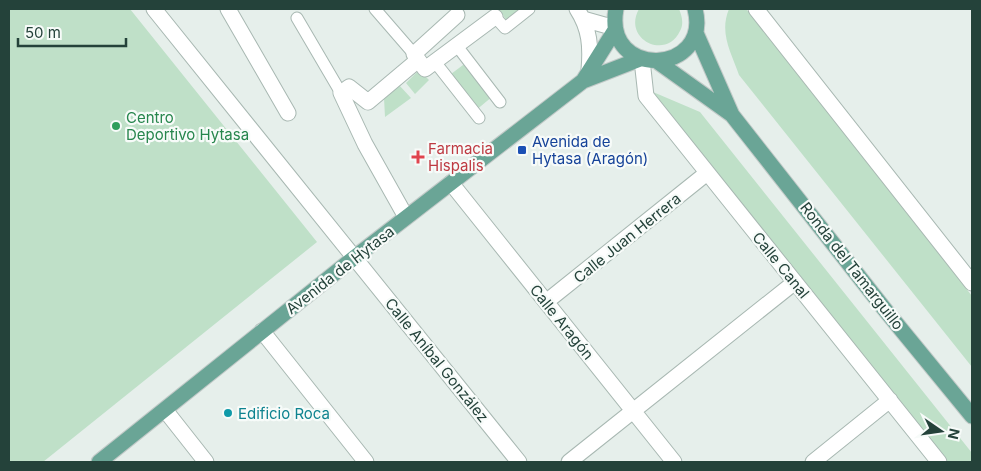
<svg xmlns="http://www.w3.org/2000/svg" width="981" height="471" font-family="Inter,sans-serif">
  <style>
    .green { fill: #bfe0c8 }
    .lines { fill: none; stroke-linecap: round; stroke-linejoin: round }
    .pedestrian-casing { stroke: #a8b8b2; stroke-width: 13 }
    .minor-casing { stroke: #a8b8b2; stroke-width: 17 }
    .primary-casing { stroke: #c2cac8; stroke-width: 17 }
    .pedestrian { stroke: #fff; stroke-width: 11 }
    .minor { stroke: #fff; stroke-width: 15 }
    .primary { stroke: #6aa596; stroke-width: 15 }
    .leisure-dot { fill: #2e9e5b; stroke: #f7fbf9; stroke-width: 2 }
    .transit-dot { fill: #1a4fb4; stroke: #f7fbf9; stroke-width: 2 }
    .health-dot { fill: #e0444e; stroke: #f7fbf9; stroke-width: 2 }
    .culture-dot { fill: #0f9aa8; stroke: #f7fbf9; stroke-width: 2 }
    .labels { text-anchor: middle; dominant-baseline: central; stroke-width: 4.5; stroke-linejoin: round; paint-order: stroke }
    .leisure-label { font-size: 15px; fill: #27864d; stroke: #f7fbf9; text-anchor: start }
    .transit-label { font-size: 15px; fill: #164399; stroke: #f7fbf9; text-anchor: start }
    .health-label { font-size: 15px; fill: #be3a42; stroke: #f7fbf9; text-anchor: start }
    .street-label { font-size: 15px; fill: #24423a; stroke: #f7fbf9 }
    .culture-label { font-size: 15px; fill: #0d838f; stroke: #f7fbf9; text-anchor: start }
  </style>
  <rect width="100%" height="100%" fill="#e6efeb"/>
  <!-- green -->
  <path class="green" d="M 9,9 L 130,9 L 317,242 L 43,462 L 9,462 Z
    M 499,9 L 524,9 L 508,23 Z
    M 639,9 L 679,9 C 682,16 684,24 680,31 C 666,61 622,39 639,9 Z
    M 729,9 L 746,9 L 972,296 L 972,367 L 739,75 C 731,52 719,33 729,9 Z
    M 467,62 L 493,96 L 475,111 L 447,77 Z
    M 419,70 L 429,80 L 415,94 L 406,83 Z
    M 399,85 L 411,98 L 385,117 L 384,98 Z
    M 653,92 L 700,112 L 972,453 L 972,462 L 948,462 Z"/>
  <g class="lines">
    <!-- pedestrian casing -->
    <g class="pedestrian-casing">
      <path id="pedestrian" d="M 375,9 L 414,54
        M 495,17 L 505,28 L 529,9
        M 297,18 L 341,93
        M 457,46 L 500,102
        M 435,62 L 479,118"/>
    </g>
    <!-- minor casing -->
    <g class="minor-casing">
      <path id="minor" d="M 154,9 L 519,462
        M 228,9 L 288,113
        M 577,9 C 590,29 591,47 589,70
        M 756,9 L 972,283
        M 457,15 L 414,54 L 425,69 L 495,17
        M 583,19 L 615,28
        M 642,60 L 646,96 L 939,462
        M 451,183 L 674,462
        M 406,217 L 365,144 L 341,93 L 349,87 L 368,102 L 418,60
        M 546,302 L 707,173
        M 262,331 L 366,462
        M 165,410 L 206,462
        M 569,462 L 795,282
        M 813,462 L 890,400"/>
    </g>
    <!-- primary casing -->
    <g class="primary-casing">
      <path id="primary" d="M 616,9 C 603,80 712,75 695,9
        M 696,33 L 732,115 L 886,311 L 972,416
        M 658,62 L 732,115
        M 583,81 L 615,30
        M 99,462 L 355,257 L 583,81 L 640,59"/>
    </g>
    <!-- pedestrian -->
    <use href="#pedestrian" class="pedestrian"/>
    <!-- minor -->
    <use href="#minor" class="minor"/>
    <!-- primary -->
    <use href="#primary" class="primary"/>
  </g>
  <!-- markers -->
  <circle class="leisure-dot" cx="116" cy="126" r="5"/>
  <rect class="transit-dot" x="517" y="145" width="10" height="10" rx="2.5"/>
  <path class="health-dot" d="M415.5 149.5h5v5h5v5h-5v5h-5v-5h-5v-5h5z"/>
  <circle class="culture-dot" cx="228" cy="413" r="5"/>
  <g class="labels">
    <!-- leisure labels -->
    <g class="leisure-label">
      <text x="126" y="117">Centro<tspan x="126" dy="17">Deportivo Hytasa</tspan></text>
    </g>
    <!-- transit labels -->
    <g class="transit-label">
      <text x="532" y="141">Avenida de<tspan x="532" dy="17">Hytasa (Aragón)</tspan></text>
    </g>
    <!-- health labels -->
    <g class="health-label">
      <text x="428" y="148">Farmacia<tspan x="428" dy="17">Hispalis</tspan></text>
    </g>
    <!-- street labels -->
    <g class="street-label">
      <text transform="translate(627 238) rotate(-39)">Calle Juan Herrera</text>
      <text transform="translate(781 265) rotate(51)">Calle Canal</text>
      <text transform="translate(852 266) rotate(52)">Ronda del Tamarguillo</text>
      <text transform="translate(340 270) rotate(-38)">Avenida de Hytasa</text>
      <text transform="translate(562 322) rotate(51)">Calle Aragón</text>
      <text transform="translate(437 360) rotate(51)">Calle Aníbal González</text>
    </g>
    <!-- culture labels -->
    <g class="culture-label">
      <text x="238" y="413">Edificio Roca</text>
    </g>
  </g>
  <!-- border -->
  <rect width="981" height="471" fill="none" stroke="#24423a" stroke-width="20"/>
  <!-- north arrow -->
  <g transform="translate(941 431) rotate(103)" stroke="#f7fbf9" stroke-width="4" paint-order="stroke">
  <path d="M0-4L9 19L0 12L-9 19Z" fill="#24423a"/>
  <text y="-8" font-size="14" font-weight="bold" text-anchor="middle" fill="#24423a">N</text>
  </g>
  <!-- scale -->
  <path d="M18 38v8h108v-8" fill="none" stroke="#24423a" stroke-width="2.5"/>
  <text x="25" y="38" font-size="15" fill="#24423a" stroke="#f7fbf9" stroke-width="4" paint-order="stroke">50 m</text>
</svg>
